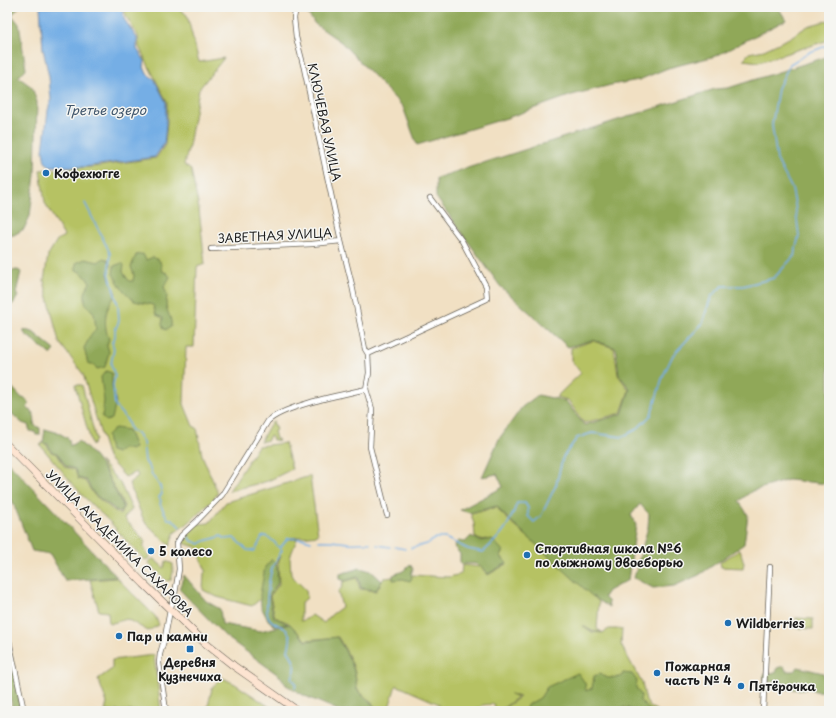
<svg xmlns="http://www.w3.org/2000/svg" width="836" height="718" font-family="'Playpen Sans',sans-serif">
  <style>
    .green { fill: #b6c263; stroke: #696f40 }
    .forest { fill: #90a859; stroke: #56623a }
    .water { fill: #75aee5; stroke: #486580 }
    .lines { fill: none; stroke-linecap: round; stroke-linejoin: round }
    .stream { stroke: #75aee5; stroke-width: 1.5 }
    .street-casing { stroke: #676156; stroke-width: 6 }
    .secondary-casing { stroke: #676156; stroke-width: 8 }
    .street { stroke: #fff; stroke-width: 4.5 }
    .secondary { stroke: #fde4d1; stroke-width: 7 }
    .poi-dot { fill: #1f6fb2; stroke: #f6f6f2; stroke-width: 1.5 }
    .labels { text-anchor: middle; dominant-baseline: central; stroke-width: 3; stroke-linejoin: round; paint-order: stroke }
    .street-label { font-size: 12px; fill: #1c1c1c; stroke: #f6f6f2 }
    .poi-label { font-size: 12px; font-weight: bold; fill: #1c1c1c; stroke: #f6f6f2; text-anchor: start }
    .water-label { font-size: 13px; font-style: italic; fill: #40566c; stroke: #f6f6f2 }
  </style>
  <rect width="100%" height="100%" fill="#f6f6f2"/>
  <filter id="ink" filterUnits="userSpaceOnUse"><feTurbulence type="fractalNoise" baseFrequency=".025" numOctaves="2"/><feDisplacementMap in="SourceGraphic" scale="8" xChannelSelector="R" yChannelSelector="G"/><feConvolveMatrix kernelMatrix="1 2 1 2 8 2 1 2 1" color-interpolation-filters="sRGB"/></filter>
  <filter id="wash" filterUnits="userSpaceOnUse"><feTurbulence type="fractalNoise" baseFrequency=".012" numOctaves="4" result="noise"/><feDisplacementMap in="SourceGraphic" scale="16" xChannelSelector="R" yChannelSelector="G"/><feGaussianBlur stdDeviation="0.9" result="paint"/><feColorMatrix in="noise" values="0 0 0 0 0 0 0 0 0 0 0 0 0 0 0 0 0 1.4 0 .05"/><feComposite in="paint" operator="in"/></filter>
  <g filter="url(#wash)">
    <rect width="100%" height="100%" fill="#f1e0c3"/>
    <!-- green -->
    <path class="green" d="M 123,7 L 176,7 L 187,15 L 199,62 L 224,58 L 199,89 L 189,146 L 184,165 L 191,170 L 199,209 L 205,264 L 197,267 L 194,347 L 186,347 L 184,404 L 193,426 L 197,428 L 202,455 L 218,493 L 210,503 L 187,524 L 174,533 L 170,546 L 144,521 L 129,483 L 138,476 L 136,472 L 125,477 L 108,458 L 83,374 L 59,342 L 44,281 L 48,255 L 57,240 L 64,236 L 45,203 L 40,170 L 93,167 L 156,158 L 165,145 L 167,123 L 167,102 L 139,47 L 138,36 L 127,18 Z
      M 829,20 L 829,40 L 759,62 L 743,60 L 749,53 L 764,50 L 789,38 L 808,26 Z
      M 593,341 L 614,348 L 618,375 L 629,390 L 621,413 L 584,423 L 568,400 L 556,397 L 581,373 L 571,360 L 571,348 Z
      M 75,385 L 82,385 L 96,440 L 92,446 Z
      M 273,421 L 276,430 L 274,431 L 276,439 L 278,439 L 279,441 L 273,440 L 271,436 L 269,437 L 268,440 L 260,442 L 269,426 Z
      M 43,443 L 47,445 L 51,452 L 57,454 L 65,467 L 75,470 L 78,479 L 85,481 L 94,495 L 120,515 L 124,506 L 100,461 L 120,483 L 132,509 L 124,518 L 145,541 C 142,548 145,551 150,557 L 150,558 L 145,560 L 128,543 L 111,523 L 83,496 L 40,445 Z
      M 285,443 L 292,469 L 268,481 L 229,491 L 258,446 Z
      M 310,476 L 318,535 L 291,538 L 290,539 L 297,539 L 290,557 L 291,575 L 306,590 L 307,598 L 301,603 L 301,621 L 306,619 L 312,615 L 324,623 L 331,615 L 342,607 L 338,592 L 342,587 L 343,582 L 357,578 L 360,589 L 376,591 L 384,578 L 412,575 L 449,577 L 461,574 L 462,565 L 481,567 L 488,575 L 507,564 L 501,556 L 502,553 L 487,539 L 480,540 L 475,537 L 474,524 L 471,514 L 497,507 L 500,512 L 517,528 L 599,595 L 596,599 L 599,602 L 597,629 L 602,632 L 592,631 L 583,626 L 592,632 L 602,633 L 609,629 L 622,629 L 621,645 L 642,683 L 646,701 L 650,707 L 658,711 L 623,710 L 500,711 L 520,697 L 510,694 L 518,697 L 499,711 L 495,711 L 494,704 L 483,705 L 474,711 L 436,711 L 439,704 L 396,685 L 388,711 L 380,711 L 357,689 C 356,666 349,656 338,637 L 306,640 L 289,623 L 275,617 L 270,596 L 279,584 L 278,563 L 281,556 L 277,562 L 270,591 L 252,606 L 217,597 L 203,590 L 204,573 L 206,571 L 196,547 L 179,542 L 197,524 L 209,523 L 226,502 Z
      M 740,550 L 744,563 L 743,568 L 721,567 L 720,562 Z
      M 154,559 L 164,568 L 166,561 L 173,564 L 173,572 L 171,580 L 167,581 L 149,564 L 150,560 Z
      M 117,578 L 155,616 L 159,625 L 148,631 L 127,619 L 109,624 L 108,612 L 99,611 L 90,580 Z
      M 796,618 L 813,619 L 813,629 L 796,628 Z
      M 154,655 L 161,711 L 105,711 L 107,703 L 98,679 L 112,669 L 112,660 Z
      M 221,677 L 235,684 L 276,711 L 207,711 L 212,688 Z"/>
    <!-- forest -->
    <path class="forest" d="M 7,7 L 19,7 L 12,15 L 19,24 L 26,69 L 18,77 L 32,87 L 37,102 L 35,175 L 30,216 L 24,229 L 14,235 L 7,236 Z
      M 303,7 L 778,7 L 786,20 L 716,56 L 668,68 L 639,80 L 611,85 L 572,95 L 507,118 L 417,145 L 403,107 L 341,42 L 315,24 Z
      M 829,56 L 829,484 L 788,480 L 752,491 L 739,501 L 748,515 L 744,544 L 699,575 L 674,586 L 653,588 L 634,578 L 648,527 L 649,514 L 640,504 L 631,515 L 636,525 L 628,580 L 608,591 L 604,597 L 608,601 L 609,607 L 592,596 L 501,512 L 497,506 L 470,513 L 460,510 L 503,487 L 497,474 L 482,477 L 499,439 L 522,407 L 538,395 L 566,401 L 584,425 L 622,414 L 630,389 L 619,375 L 616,348 L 593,340 L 568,347 L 500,286 L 436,197 L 436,178 L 715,89 L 728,88 Z
      M 143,254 L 146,260 L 153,257 L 160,261 L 162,271 L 167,273 L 170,277 L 164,287 C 170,298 164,300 167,309 C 169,317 172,318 171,327 L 165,330 L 162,325 L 163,318 L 156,315 L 153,305 L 134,301 L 122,289 L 113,274 L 114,266 L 122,263 L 124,265 L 123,272 L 129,281 L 133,281 L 134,275 L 131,267 L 136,255 Z
      M 104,258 L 108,260 L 111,265 L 108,274 L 116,294 C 114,299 109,303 108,308 C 104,317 105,331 109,339 L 107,345 L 109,352 L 105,367 L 97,369 L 93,364 L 88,364 L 84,348 L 92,333 L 96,329 L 94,313 L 85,303 L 85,293 L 90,282 L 82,273 L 76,270 L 76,263 L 85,259 L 98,262 Z
      M 18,270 L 21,272 L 16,293 L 18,296 L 14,303 L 7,309 L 7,271 Z
      M 24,330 L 33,332 L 55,350 L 51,355 L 24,333 Z
      M 106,371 L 112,373 L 112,386 L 116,402 L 112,419 L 106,421 L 102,417 L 104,401 L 101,377 Z
      M 7,382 L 22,398 L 26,399 L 29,404 L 27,408 C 34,412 36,417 34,425 L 40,428 L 40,435 L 36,435 L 35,432 L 30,431 L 28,425 L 22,423 L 7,409 Z
      M 115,428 L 128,430 L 135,448 L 131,450 L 123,448 L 117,453 L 110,451 L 107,436 Z
      M 45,429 L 59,433 L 69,439 L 70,446 L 78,441 C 101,458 110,482 123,506 L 120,513 L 94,494 L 86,480 L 78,478 L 75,469 L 66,466 L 57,453 L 52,452 L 48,444 L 43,443 Z
      M 7,461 L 117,577 L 65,581 L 50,554 L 32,551 L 12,500 L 7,498 Z
      M 471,536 L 480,541 L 492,539 L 503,551 L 500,556 L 507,563 L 488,574 C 479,561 475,564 460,564 L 460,554 L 454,547 L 458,541 L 465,542 Z
      M 272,559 L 277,566 L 278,583 L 269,596 L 274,617 L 288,624 L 275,626 L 268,620 L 261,607 L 260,595 L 265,567 Z
      M 410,564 L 413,569 L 411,574 L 412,578 L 410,581 L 403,579 L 393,580 L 393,575 L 403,571 Z
      M 360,568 L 371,571 L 382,581 L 376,590 L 361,588 L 358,577 L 345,581 L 340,579 L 340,574 Z
      M 184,575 L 206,601 L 220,609 L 222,624 L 260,631 L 290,624 L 306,641 L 337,637 C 349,658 355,665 357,690 L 379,711 L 340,711 L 305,696 L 286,685 L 281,677 L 225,636 L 179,589 Z
      M 7,637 L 17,681 L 21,711 L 13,711 L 7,683 Z
      M 784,666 L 786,671 L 794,671 L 798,667 L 823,673 L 825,678 L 829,678 L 829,692 L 815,691 L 809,688 L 803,690 L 786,689 L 780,681 L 767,682 L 764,680 L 764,675 L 769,672 L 772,673 L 777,671 L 777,668 Z
      M 578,673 L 585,683 L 586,691 L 592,688 L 594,676 L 599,674 L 608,678 L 621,677 L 623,673 L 632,674 L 637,681 L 636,688 L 641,695 L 640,701 L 651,711 L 636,711 L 624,707 L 619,711 L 525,711 L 527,705 L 540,698 L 547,687 Z"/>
    <!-- water -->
    <path class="water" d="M 40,7 L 121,7 L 123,12 L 124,19 L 137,38 L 137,49 L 145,61 L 144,67 L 147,74 L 154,79 L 166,102 L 166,124 L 164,144 L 155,157 L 84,167 L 50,166 L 45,162 L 43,151 L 48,110 L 51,100 L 49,77 L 43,49 Z"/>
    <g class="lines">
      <!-- stream -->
      <path class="stream" d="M 85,203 L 110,253 L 109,273 L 118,305 L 119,321 L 115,330 L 115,337 L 112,342 L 114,349 L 111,364 L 115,376 L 113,385 L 115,406 L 127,420 L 131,431 L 137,433 L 143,442 L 145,461 L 150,469 L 152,475 L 160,486 L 162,494 L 159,497 L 161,501 L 160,504 L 168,519 L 172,519 L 180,527
        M 189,537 L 192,541 L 200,544 C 206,538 214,540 221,536 L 226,539 L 234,538 L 247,550 L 255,551 L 262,537 L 266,536 L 272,540 L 282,550 C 279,556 276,561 273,566 C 269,576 264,610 269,618 C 274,626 288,626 290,636 C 291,640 289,647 288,651 C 296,661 295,668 292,679 L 296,683 L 295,688
        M 319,541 C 329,540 338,542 348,543 C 356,544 361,542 370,543
        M 377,545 L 390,547
        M 395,547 L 405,549
        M 280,548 L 288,538 L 304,539 L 311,541
        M 411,548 L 427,544 L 436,538 L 445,538 L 468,549 L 483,552 C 502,535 509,526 517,503 L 525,503 L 528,508 L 528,516 L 534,522 L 541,516 L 556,485 L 563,457 L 577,438 L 592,433 L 622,437 L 637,429 L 651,415 L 663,376 L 673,355 L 702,324 L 711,297 L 722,286 L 743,286 L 774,278 L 794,256 L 799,236 L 795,204 L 792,189 L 777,160 L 772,125 L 778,88 L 790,64 L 810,52 L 829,45"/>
    </g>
  </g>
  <g filter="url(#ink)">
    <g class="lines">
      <!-- street casing -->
      <g class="street-casing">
        <path id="street" d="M 296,7 L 294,18 L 296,37 L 304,68 L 341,241 L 352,285 L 365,349 L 368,354 L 487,299 L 486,286 L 462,241 L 430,198
          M 211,249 L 312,244 L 341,241
          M 368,354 L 369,373 L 366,389 L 372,409 L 370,447 L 387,515
          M 7,631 L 24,711
          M 166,711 L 159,663 L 160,654 L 165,637 L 170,610 L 175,594 L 179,569 L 177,543 L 181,536 L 197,521 L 222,495 L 268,421 C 285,405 342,395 366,389
          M 763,711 L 770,567"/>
      </g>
      <!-- secondary casing -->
      <g class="secondary-casing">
        <path id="secondary" d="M 7,445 L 144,584 L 205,643 L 234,666 L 298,711"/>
      </g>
      <!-- street -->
      <use href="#street" class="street"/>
      <!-- secondary -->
      <use href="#secondary" class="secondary"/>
    </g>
  </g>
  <!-- markers -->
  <g class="poi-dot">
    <circle cx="46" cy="173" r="4"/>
    <circle cx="151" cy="551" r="4"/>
    <circle cx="527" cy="555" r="4"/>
    <circle cx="728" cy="623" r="4"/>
    <circle cx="119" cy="636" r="4"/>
    <rect x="186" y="645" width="8" height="8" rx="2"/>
    <circle cx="657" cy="673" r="4"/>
    <circle cx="741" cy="686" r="4"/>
  </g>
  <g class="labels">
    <!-- street labels -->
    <g class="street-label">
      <text transform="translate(325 122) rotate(78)">КЛЮЧЕВАЯ УЛИЦА</text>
      <text transform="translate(275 235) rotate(-3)">ЗАВЕТНАЯ УЛИЦА</text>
      <text transform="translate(120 543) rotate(45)">УЛИЦА АКАДЕМИКА САХАРОВА</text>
    </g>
    <!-- poi labels -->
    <g class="poi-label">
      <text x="54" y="173">Кофехюгге</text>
      <text x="535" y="548">Спортивная школа №6<tspan x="535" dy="14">по лыжному двоеборью</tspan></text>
      <text x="159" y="551">5 колесо</text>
      <text x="736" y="623">Wildberries</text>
      <text x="127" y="636">Пар и камни</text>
      <text x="190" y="662" text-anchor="middle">Деревня<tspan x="190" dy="14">Кузнечиха</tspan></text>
      <text x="665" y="666">Пожарная<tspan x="665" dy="14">часть № 4</tspan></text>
      <text x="749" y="686">Пятёрочка</text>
    </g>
    <!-- water labels -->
    <g class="water-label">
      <text x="105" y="109">Третье озеро</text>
    </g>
  </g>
  <!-- margin -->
  <rect width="836" height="718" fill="none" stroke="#f6f6f2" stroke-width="24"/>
</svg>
